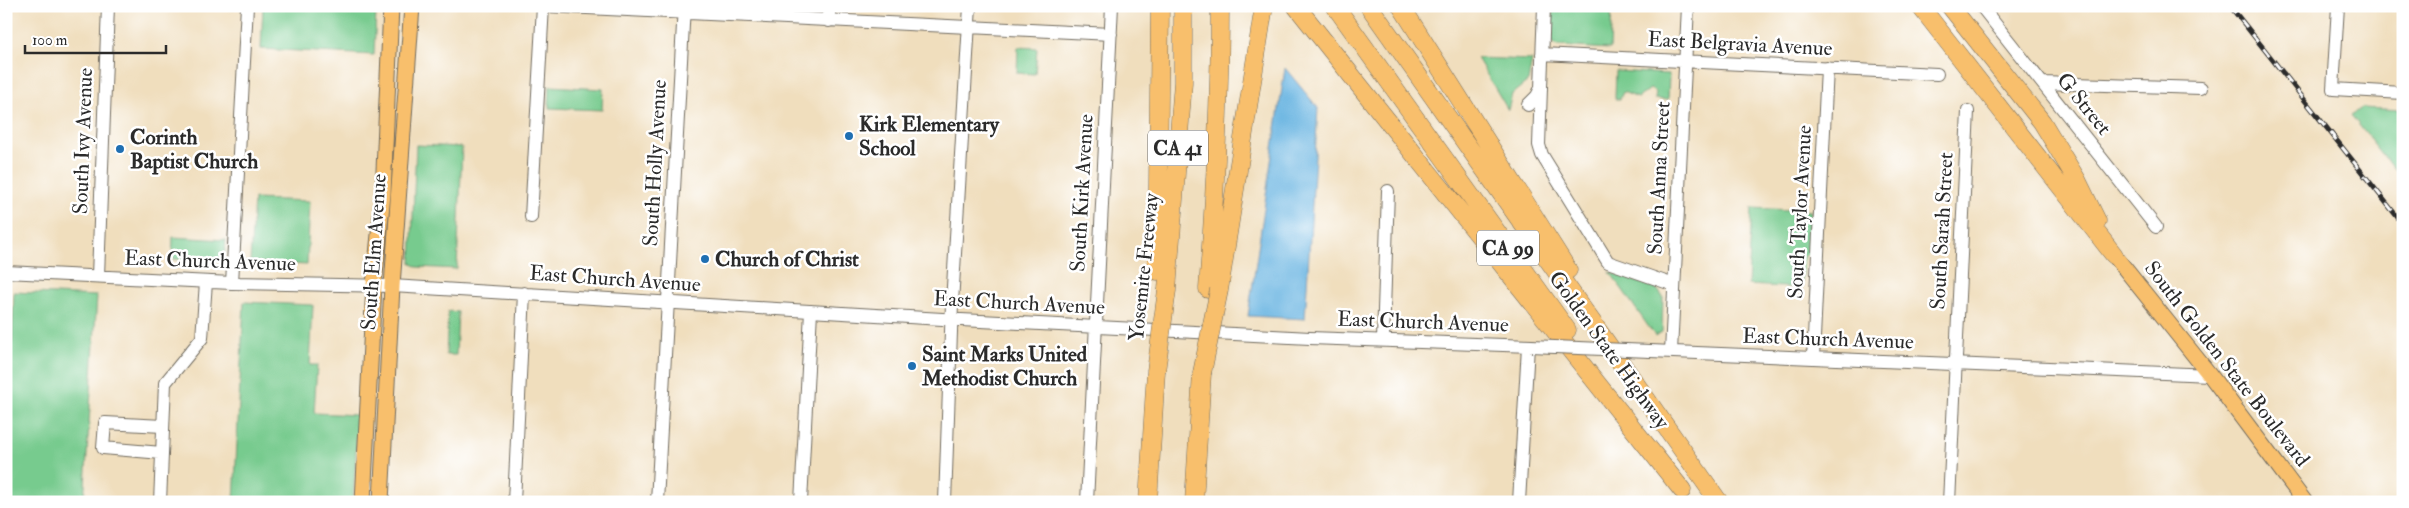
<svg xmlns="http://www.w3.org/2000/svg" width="2409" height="508" font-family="'IM FELL Double Pica',serif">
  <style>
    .green { fill: #77cb8e; stroke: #517b5c }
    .water { fill: #67b4e1; stroke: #497086 }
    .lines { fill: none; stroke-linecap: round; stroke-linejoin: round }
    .minor-casing { stroke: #706a5e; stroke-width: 14 }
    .major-casing { stroke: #706a5e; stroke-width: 17 }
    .highway-casing { stroke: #706a5e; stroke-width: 19 }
    .minor { stroke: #fff; stroke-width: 12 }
    .major { stroke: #f8bf6c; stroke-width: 15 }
    .highway { stroke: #f8bf6c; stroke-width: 18 }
    .rail-casing { stroke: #2b2b2b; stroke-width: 5 }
    .rail { stroke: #fff; stroke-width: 3; stroke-dasharray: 9; stroke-linecap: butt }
    .minor-bridge-casing { stroke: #706a5e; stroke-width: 14; stroke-linecap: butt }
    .highway-bridge-casing { stroke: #706a5e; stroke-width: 19; stroke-linecap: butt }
    .minor-bridge { stroke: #fff; stroke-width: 12 }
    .highway-bridge { stroke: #f8bf6c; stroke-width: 18 }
    .poi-dot { fill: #1f6fb2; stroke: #fff; stroke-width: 2 }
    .labels { text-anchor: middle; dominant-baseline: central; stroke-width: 5; stroke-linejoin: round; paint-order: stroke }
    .shield { fill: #fff; stroke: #6b6b6b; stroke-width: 1 }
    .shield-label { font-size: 20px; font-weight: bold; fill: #2b2b2b }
    .street-label { font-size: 21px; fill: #2b2b2b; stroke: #fff }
    .poi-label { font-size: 21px; font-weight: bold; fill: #2b2b2b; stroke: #fff; text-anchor: start }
  </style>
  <rect width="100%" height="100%" fill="#fff"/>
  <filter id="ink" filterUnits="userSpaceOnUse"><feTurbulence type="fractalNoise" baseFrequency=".02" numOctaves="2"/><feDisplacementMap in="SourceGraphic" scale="10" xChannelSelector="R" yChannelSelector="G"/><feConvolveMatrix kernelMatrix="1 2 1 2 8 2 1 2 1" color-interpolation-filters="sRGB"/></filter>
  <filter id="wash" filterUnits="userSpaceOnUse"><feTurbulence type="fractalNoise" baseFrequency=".0096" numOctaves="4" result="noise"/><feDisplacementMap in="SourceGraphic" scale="20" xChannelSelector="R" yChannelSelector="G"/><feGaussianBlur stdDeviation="1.12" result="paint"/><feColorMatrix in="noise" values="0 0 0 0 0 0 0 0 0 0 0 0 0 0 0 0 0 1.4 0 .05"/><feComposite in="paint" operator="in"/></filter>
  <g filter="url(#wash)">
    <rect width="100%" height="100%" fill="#f0debd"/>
    <!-- green -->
    <path class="green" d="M 263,6 L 376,12 L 374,55 L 261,49 Z
      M 1553,6 L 1612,6 L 1610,49 L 1557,46 L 1552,42 Z
      M 1018,47 L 1037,48 L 1035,74 L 1017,73 Z
      M 1477,58 L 1532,60 L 1528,81 L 1512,94 L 1508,110 Z
      M 1616,71 L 1669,74 L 1668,100 L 1655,99 L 1656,92 L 1650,89 L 1638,98 L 1623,92 L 1620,99 L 1615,99 Z
      M 550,86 L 603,89 L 602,110 L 549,108 Z
      M 2362,108 L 2403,110 L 2403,180 L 2351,115 Z
      M 416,145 L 462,147 L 457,269 L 417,267 L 411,263 Z
      M 254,199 L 310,201 L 307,265 L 250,262 Z
      M 1752,208 L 1811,211 L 1809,255 L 1804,255 L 1802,288 L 1748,285 Z
      M 173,237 L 226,240 L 224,261 L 172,259 Z
      M 1610,272 L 1657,289 L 1663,297 L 1662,332 L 1655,336 Z
      M 14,292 L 97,296 L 84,502 L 6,502 L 6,343 L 12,343 Z
      M 244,302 L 313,305 L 310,365 L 317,365 L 314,413 L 358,415 L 353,502 L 234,502 Z
      M 448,311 L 458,312 L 456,355 L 446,355 Z"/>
    <!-- water -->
    <path class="water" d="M 1285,68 L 1318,108 L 1305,319 L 1248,316 Z"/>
  </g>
  <g filter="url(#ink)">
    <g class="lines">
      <!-- minor casing -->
      <g class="minor-casing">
        <path id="minor" d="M 546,6 L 1111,34
          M 1981,6 L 2156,227
          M 2338,6 L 2333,89 L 2403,93
          M 829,21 L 829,6
          M 1542,54 L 1937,74
          M 2042,83 L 2201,88
          M 1541,88 L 1539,145 L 1542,155 L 1608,262 L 1674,285
          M 1528,105 L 1537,96 L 1541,88 L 1544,6
          M 531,217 L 543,6
          M 6,272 L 232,283 L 392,286 L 942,319 L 1310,338 L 1531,346
          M 98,276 L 108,6
          M 232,283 L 247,6
          M 1383,340 L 1388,191
          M 1650,351 L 2210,375
          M 1671,352 L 1688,6
          M 1813,358 L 1827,68
          M 162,453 L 103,448 L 105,423 L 163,426
          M 160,502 L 165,383 L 202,338 L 206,282
          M 514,502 L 524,293
          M 657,502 L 684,6
          M 801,502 L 811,311
          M 945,502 L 952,303 L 970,6
          M 1087,502 L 1112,6
          M 1519,502 L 1528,346
          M 1949,502 L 1968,111"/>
      </g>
      <!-- major casing -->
      <g class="major-casing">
        <path id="major" d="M 2114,255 L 2210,375 L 2305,502
          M 363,502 L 374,285 L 383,194 L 391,6
          M 381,502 L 392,286 L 412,6"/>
      </g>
      <!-- highway casing -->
      <g class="highway-casing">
        <path id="highway" d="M 1296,6 L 1682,490
          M 1335,6 L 1567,330
          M 1369,6 L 1719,502
          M 1401,6 L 1568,270
          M 1920,6 L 2114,255
          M 1950,6 L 2042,122 L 2077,180 L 2097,221
          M 1157,271 L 1160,6
          M 1208,289 C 1215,195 1220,101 1220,6
          M 1167,290 L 1183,82 L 1183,6
          M 1219,290 L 1264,6
          M 1148,502 L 1156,371
          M 1194,502 L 1202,373"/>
      </g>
      <!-- minor -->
      <use href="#minor" class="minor"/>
      <!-- major -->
      <use href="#major" class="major"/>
      <!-- highway -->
      <use href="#highway" class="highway"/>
      <!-- rail casing -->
      <g class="rail-casing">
        <path id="rail" d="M 2230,6 L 2403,224"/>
      </g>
      <!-- rail -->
      <use href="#rail" class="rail"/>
      <!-- minor-bridge casing -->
      <g class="minor-bridge-casing">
        <path id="minor-bridge" d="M 1531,346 L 1650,351"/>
      </g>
      <!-- highway-bridge casing -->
      <g class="highway-bridge-casing">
        <path id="highway-bridge" d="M 1156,371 L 1167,290
          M 1202,373 L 1219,290"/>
      </g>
      <!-- minor-bridge -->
      <use href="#minor-bridge" class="minor-bridge"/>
      <!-- highway-bridge -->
      <use href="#highway-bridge" class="highway-bridge"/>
    </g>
  </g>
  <!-- markers -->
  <g class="poi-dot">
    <circle cx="849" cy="136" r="5"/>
    <circle cx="120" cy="149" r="5"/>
    <circle cx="705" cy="259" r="5"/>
    <circle cx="912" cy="366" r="5"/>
  </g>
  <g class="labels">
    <!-- shield labels -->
    <g class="shield">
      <rect x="1148" y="130.5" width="60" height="35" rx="4"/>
      <rect x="1477" y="230.5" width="62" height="35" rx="4"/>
    </g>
    <g class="shield-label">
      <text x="1178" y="148">CA 41</text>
      <text x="1508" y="248">CA 99</text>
    </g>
    <!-- street labels -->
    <g class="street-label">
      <text transform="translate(1740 44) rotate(3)">East Belgravia Avenue</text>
      <text transform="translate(2084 104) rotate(51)">G Street</text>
      <text transform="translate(83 141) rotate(-88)">South Ivy Avenue</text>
      <text transform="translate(655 163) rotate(-87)">South Holly Avenue</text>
      <text transform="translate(1659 178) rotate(-87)">South Anna Street</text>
      <text transform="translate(1082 193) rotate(-87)">South Kirk Avenue</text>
      <text transform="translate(1800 212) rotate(-87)">South Taylor Avenue</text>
      <text transform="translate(1942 231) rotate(-87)">South Sarah Street</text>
      <text transform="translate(374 252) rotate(-86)">South Elm Avenue</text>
      <text transform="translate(210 261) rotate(2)">East Church Avenue</text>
      <text transform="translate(1144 267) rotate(-84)">Yosemite Freeway</text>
      <text transform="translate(615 279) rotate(4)">East Church Avenue</text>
      <text transform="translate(1019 303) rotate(3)">East Church Avenue</text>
      <text transform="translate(1423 322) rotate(2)">East Church Avenue</text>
      <text transform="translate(1828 339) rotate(2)">East Church Avenue</text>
      <text transform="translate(1609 350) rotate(54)">Golden State Highway</text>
      <text transform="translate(2227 364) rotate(52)">South Golden State Boulevard</text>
    </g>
    <!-- poi labels -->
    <g class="poi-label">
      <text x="859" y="124">Kirk Elementary<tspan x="859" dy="24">School</tspan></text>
      <text x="130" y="137">Corinth<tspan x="130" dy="24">Baptist Church</tspan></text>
      <text x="715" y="259">Church of Christ</text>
      <text x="922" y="354">Saint Marks United<tspan x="922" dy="24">Methodist Church</tspan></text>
    </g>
  </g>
  <!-- margin -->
  <rect width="2409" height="508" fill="none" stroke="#fff" stroke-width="25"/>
  <!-- scale -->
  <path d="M25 45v8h141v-8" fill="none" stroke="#2b2b2b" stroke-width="2.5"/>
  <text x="32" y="45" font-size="15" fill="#2b2b2b" stroke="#ffffff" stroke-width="4" paint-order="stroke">100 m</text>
</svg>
